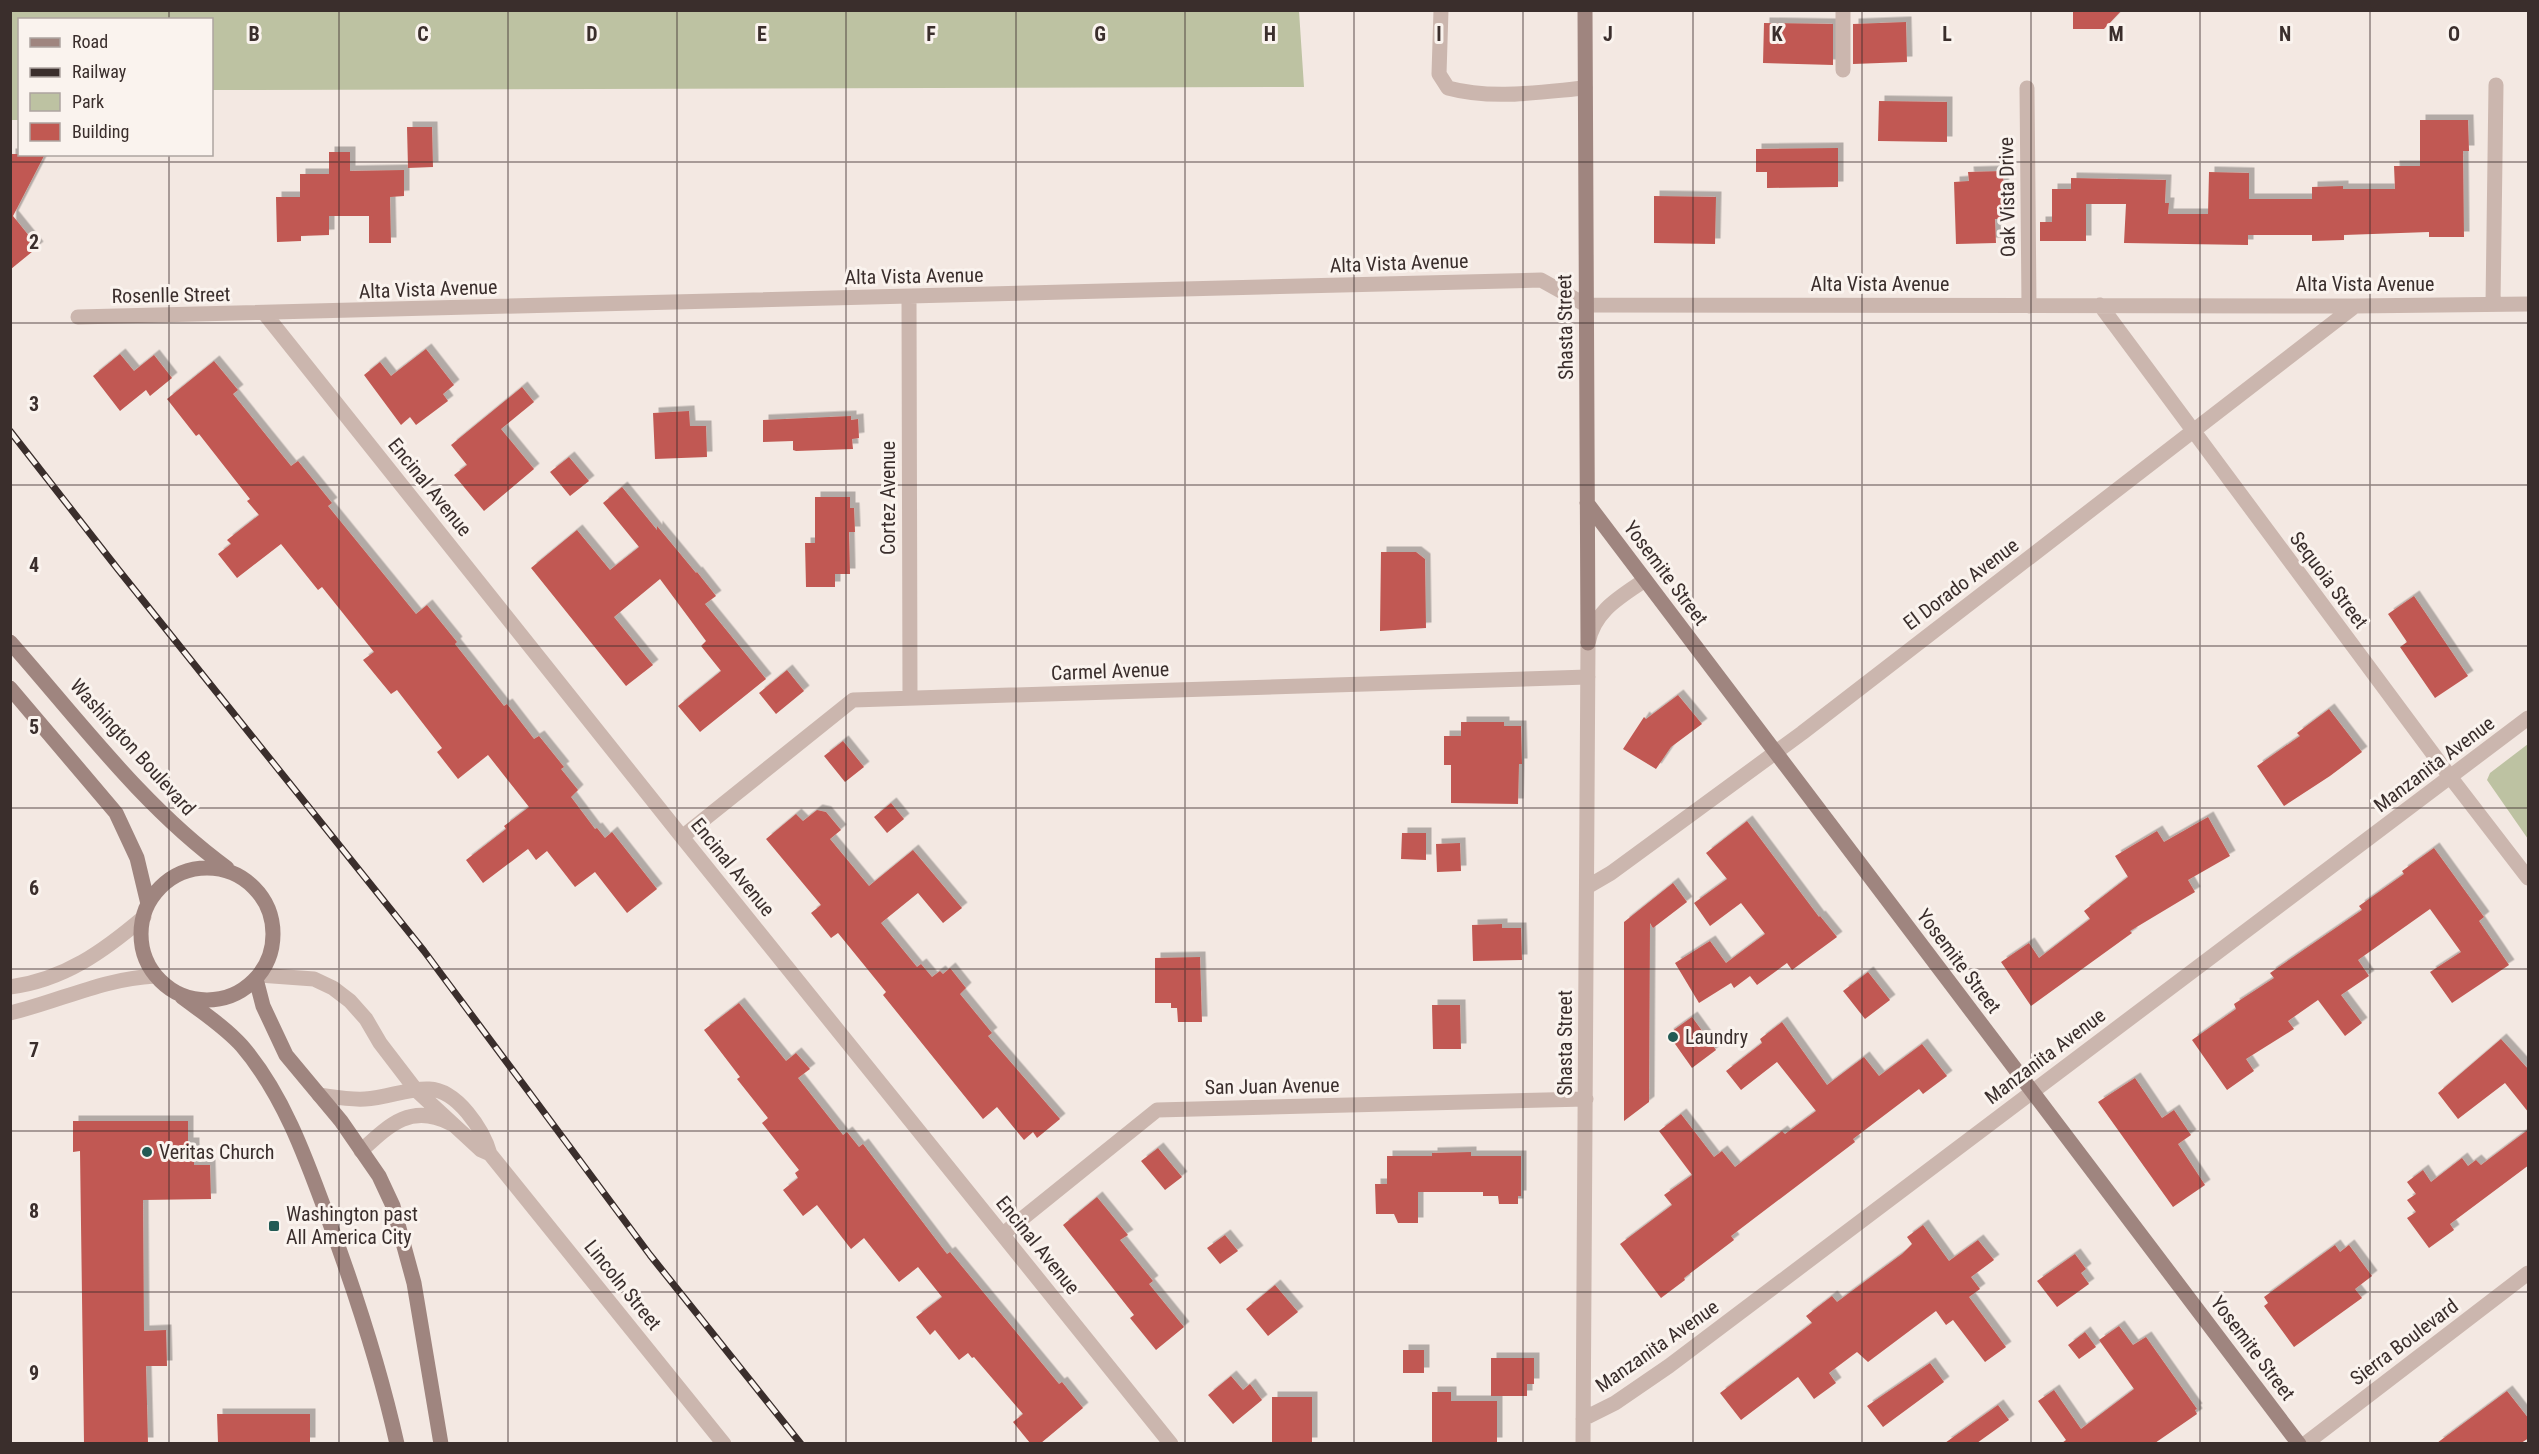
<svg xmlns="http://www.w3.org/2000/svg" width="2539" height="1454" font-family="'Roboto Condensed',sans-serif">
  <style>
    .green { fill: #bdc2a2 }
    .building { fill: #c15952; filter: url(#shadow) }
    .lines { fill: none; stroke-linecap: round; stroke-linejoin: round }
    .street { stroke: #cbb6ae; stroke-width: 15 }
    .secondary { stroke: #9f857f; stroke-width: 15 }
    .rail-casing { stroke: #3a2e2c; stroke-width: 7 }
    .rail { stroke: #faf3ee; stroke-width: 4.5; stroke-dasharray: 14; stroke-linecap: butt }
    .grid { fill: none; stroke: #3a2e2c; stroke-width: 1.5; stroke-opacity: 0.55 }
    .poi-dot { fill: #225a54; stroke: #faf3ee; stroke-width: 2 }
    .labels { text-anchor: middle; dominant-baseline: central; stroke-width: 6; stroke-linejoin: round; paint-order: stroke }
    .street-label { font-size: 20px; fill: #3a2e2c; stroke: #faf3ee }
    .poi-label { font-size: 20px; fill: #3a2e2c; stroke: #faf3ee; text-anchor: start }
    .grid-label { font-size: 20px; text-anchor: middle; font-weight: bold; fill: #3a2e2c; stroke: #faf3ee; stroke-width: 6; stroke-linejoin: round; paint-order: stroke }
  </style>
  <defs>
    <filter id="shadow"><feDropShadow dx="5.5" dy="-5.5" stdDeviation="0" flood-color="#0004"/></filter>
  </defs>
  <rect width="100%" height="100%" fill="#f3e8e2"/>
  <!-- green -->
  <path class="green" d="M 10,11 L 1299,11 L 1304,87 L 212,90 L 212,20 L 20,20 L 19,120 L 11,120 Z
    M 2528,744 L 2528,839 L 2487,780 L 2490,773 Z"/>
  <!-- building -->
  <path class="building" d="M 2073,10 L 2122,10 L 2104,29 L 2073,29 Z
    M 1906,22 L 1907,62 L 1853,64 L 1853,24 Z
    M 1764,23 L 1833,24 L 1833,65 L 1763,63 Z
    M 1879,101 L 1947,102 L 1947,142 L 1878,141 Z
    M 2420,120 L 2468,120 L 2469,151 L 2463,151 L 2464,237 L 2429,237 L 2429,232 L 2344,235 L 2344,240 L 2312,241 L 2312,235 L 2248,235 L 2248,245 L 2124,243 L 2126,204 L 2086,204 L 2086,241 L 2040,241 L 2040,222 L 2052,222 L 2052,189 L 2071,189 L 2071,178 L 2166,180 L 2165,203 L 2169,203 L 2168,214 L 2208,214 L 2209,172 L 2249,173 L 2249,199 L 2312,199 L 2312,187 L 2343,186 L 2343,189 L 2395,189 L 2394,166 L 2420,166 Z
    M 407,127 L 432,127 L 433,167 L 408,168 Z
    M 1838,148 L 1838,187 L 1767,188 L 1767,172 L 1756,172 L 1756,149 Z
    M 329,152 L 350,152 L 350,171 L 404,170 L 404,196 L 390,197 L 391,243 L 369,243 L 369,216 L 329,216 L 329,235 L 301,236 L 301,241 L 277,242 L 276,197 L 300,197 L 300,174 L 329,174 Z
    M 10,154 L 45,154 L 13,216 L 38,247 L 11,269 Z
    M 2003,171 L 2005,219 L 1995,219 L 1996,243 L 1956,244 L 1954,182 L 1969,181 L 1968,172 Z
    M 1654,196 L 1716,197 L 1715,244 L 1654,243 Z
    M 426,349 L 454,385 L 443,394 L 448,401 L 416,425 L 410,417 L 401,425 L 364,375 L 380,362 L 391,376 Z
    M 120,354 L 134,371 L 154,355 L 172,378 L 150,396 L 146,390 L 120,411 L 93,376 Z
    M 214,361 L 238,390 L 233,394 L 291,466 L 298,461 L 332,503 L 328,506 L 416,614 L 427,605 L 457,642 L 455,644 L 504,706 L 507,704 L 534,739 L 539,736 L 564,767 L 561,769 L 578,790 L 571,797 L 595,829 L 597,828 L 605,838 L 612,832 L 657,889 L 627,913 L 595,872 L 575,887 L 547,851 L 536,860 L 528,849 L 483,883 L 466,860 L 506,829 L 504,826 L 529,807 L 488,755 L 458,779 L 437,752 L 442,748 L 397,690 L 391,694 L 363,660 L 374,652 L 322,587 L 318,590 L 281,544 L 237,578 L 218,554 L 231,544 L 227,540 L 259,515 L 247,501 L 250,499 L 199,434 L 196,436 L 167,399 Z
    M 522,387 L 534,402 L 501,429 L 534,469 L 484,511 L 454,475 L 467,465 L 451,445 Z
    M 689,411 L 690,426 L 706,426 L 707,457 L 655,459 L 653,413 Z
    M 851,416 L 851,420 L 858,419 L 859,438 L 852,439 L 853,449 L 796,451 L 793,450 L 793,441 L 763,442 L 763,420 Z
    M 569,457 L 589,481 L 570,496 L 550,472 Z
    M 622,487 L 657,530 L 657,526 L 696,573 L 697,572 L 716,596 L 705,604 L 766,679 L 700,732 L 678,706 L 721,671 L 701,646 L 706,641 L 660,579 L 614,617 L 653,665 L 626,686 L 531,568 L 577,530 L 610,570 L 639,547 L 603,503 Z
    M 815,497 L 850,497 L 850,508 L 854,508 L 855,532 L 849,532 L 850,574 L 835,574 L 835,587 L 806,587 L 805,543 L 815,543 Z
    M 1381,552 L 1416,552 L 1425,559 L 1426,628 L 1380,631 Z
    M 2414,596 L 2468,676 L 2435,698 L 2400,647 L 2407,642 L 2388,614 Z
    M 787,670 L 804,691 L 776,714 L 759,693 Z
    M 1678,695 L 1702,724 L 1671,747 L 1656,769 L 1623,749 L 1644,717 L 1646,719 Z
    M 2329,709 L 2362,752 L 2330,776 L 2284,806 L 2257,766 L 2300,736 L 2297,733 Z
    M 1461,722 L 1504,722 L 1504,726 L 1521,726 L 1522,764 L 1519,764 L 1518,804 L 1451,803 L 1451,765 L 1444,765 L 1444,736 L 1461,736 Z
    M 843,741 L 864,767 L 845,782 L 824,756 Z
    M 891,803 L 904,819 L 887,833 L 874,817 Z
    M 817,810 L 826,812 L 841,830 L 830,839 L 869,886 L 913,850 L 962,908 L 943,923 L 918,893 L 881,923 L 917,967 L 921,964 L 932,977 L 940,971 L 943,974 L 950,968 L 966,988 L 960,994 L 992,1033 L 988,1036 L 1060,1119 L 1037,1138 L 1033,1132 L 1024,1140 L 997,1107 L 983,1119 L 883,995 L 886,992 L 838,933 L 831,938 L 811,913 L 821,905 L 766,839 L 796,814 L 803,821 Z
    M 2208,817 L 2230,856 L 2188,880 L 2195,892 L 2130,931 L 2132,933 L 2031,1006 L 2001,962 L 2029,943 L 2039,958 L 2090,919 L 2084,911 L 2128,877 L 2115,856 L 2157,831 L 2164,842 Z
    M 1747,821 L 1819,917 L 1820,916 L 1837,937 L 1792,970 L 1787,963 L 1757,985 L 1750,976 L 1734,988 L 1731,983 L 1699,1003 L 1675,963 L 1710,941 L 1726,963 L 1765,934 L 1741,903 L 1710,926 L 1694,903 L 1727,879 L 1706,853 Z
    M 1402,833 L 1426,833 L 1426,860 L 1401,859 Z
    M 1460,843 L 1461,871 L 1437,872 L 1436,844 Z
    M 2434,848 L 2484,917 L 2479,921 L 2509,965 L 2452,1003 L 2430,972 L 2461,952 L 2430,909 L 2358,960 L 2369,976 L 2341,995 L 2362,1023 L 2345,1036 L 2318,1000 L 2288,1021 L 2294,1029 L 2246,1059 L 2254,1071 L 2227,1090 L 2192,1040 L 2236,1009 L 2234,1004 L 2274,978 L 2270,973 L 2362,910 L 2359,906 L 2404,874 L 2402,871 Z
    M 1673,883 L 1687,902 L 1653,928 L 1650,923 L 1649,1102 L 1624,1121 L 1624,922 Z
    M 1502,924 L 1502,928 L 1521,928 L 1522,960 L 1473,961 L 1472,925 Z
    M 1200,957 L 1202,1022 L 1178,1022 L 1177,1008 L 1171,1008 L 1171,1003 L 1155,1003 L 1155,958 Z
    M 1868,972 L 1890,1000 L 1865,1019 L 1843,991 Z
    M 739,1003 L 786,1061 L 796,1053 L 810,1069 L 798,1078 L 843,1135 L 847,1132 L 859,1147 L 863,1144 L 947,1254 L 950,1252 L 1059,1384 L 1062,1382 L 1083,1408 L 1041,1443 L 1030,1443 L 1013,1422 L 1023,1414 L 974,1357 L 972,1358 L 968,1353 L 959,1360 L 935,1330 L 930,1335 L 916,1317 L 942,1297 L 918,1267 L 899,1282 L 864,1238 L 851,1249 L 817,1205 L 803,1216 L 783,1190 L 798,1178 L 795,1173 L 799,1170 L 762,1123 L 768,1118 L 737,1079 L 740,1077 L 704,1030 Z
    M 1432,1005 L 1460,1005 L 1461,1049 L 1433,1049 Z
    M 1692,1017 L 1716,1050 L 1692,1068 L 1668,1034 Z
    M 1782,1022 L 1827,1085 L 1864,1057 L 1879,1076 L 1922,1044 L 1947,1076 L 1923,1094 L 1919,1089 L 1853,1139 L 1855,1142 L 1731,1236 L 1734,1240 L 1684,1278 L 1685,1280 L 1661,1298 L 1620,1244 L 1672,1205 L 1664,1195 L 1692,1175 L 1659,1131 L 1681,1114 L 1714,1157 L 1722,1151 L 1735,1167 L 1782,1131 L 1785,1134 L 1816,1111 L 1777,1062 L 1741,1090 L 1726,1071 L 1762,1043 L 1760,1039 Z
    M 2501,1039 L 2529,1070 L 2529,1113 L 2505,1083 L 2458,1119 L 2438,1093 Z
    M 2135,1078 L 2162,1118 L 2174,1110 L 2191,1135 L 2178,1144 L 2205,1185 L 2173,1207 L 2098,1102 Z
    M 73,1121 L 188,1121 L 188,1143 L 194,1143 L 194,1165 L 210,1165 L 211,1199 L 143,1200 L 144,1331 L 166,1330 L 167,1366 L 146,1366 L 148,1443 L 84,1443 L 80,1151 L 73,1152 Z
    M 2529,1129 L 2529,1165 L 2450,1224 L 2454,1230 L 2429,1248 L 2407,1218 L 2416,1212 L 2407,1200 L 2416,1194 L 2407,1182 L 2423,1170 L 2431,1182 L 2462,1158 L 2468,1166 L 2476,1160 L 2481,1165 Z
    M 1158,1148 L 1182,1177 L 1165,1190 L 1141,1161 Z
    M 1471,1152 L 1471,1156 L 1521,1156 L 1521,1196 L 1518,1196 L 1518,1204 L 1499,1204 L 1498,1196 L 1483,1196 L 1483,1192 L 1418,1192 L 1418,1223 L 1398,1223 L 1394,1214 L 1376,1214 L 1375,1184 L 1387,1184 L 1387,1156 L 1432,1156 L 1432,1153 Z
    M 1097,1197 L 1128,1235 L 1120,1240 L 1153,1281 L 1149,1284 L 1184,1327 L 1156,1350 L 1130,1318 L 1134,1315 L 1063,1225 Z
    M 1923,1225 L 1949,1261 L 1978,1240 L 1994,1260 L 1971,1277 L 1980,1289 L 1969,1297 L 2006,1347 L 1985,1362 L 1953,1320 L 1946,1325 L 1936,1311 L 1868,1362 L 1857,1352 L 1829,1373 L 1836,1383 L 1814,1399 L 1798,1377 L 1741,1420 L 1720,1393 L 1812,1323 L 1806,1316 L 1832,1296 L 1837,1302 L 1902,1254 L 1912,1244 L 1907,1237 Z
    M 1225,1235 L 1238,1251 L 1220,1264 L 1207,1248 Z
    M 2335,1245 L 2340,1252 L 2349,1245 L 2372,1276 L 2355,1289 L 2362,1298 L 2294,1347 L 2264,1306 L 2268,1303 L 2264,1297 Z
    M 2075,1254 L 2086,1269 L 2081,1273 L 2089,1284 L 2057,1307 L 2037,1281 Z
    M 1275,1285 L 1298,1312 L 1268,1336 L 1246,1309 Z
    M 2119,1326 L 2133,1345 L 2146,1337 L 2197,1409 L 2195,1410 L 2197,1414 L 2155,1443 L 2062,1443 L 2066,1440 L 2038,1401 L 2054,1390 L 2081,1429 L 2134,1389 L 2099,1340 Z
    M 2085,1332 L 2096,1347 L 2079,1359 L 2068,1345 Z
    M 1403,1350 L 1424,1350 L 1424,1373 L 1403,1373 Z
    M 1491,1358 L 1534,1358 L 1534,1384 L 1527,1384 L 1527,1396 L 1491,1396 Z
    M 1930,1363 L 1944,1382 L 1883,1427 L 1867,1406 Z
    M 1231,1376 L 1243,1390 L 1250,1384 L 1262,1400 L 1233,1424 L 1208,1395 Z
    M 2507,1391 L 2529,1419 L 2529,1438 L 2521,1443 L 2437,1443 Z
    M 1432,1392 L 1451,1392 L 1451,1401 L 1497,1401 L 1497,1443 L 1432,1443 Z
    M 1272,1397 L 1312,1397 L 1312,1443 L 1272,1443 Z
    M 1998,1405 L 2009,1420 L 1977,1443 L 1945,1443 Z
    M 217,1414 L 310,1414 L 310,1443 L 218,1443 Z"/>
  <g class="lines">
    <!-- street -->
    <path class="street" d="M 1441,10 L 1439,74 L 1448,88 C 1492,100 1540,92 1585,88
      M 1843,10 L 1843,70
      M 2027,88 L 2029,306
      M 909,297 L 910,698
      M 2493,304 L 2496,85
      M 2100,305 L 2451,778 L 2528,878
      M 265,314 L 682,837 L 1171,1444
      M 78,317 L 1541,280 L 1586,305 L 2355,306 L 2528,304
      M 682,837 L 853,700 L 1588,677
      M 1587,887 L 1611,873 L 1802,733 L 2355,306
      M 259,975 L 314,979 L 333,988 L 350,1001 L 366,1019 L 380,1043 L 416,1090 L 481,1150 L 490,1154
      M 10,987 C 64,980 104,951 144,917
      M 10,1013 C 61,1001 101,979 155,976
      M 319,1095 C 334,1097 350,1100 365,1099 C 387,1098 408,1088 429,1089 C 457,1090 483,1129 490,1154 L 724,1444
      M 361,1151 C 389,1125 411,1103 450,1123
      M 1003,1234 L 1157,1110 L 1586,1099
      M 1583,1419 L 1615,1403 L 1669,1366 L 2528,718
      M 1583,1444 L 1588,643 C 1594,611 1620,597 1645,580
      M 2305,1444 L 2528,1273"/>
    <!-- secondary -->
    <path class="secondary" d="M 1585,10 L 1588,643
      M 1587,503 L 2299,1444
      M 10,642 C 78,719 144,808 227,868
      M 10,688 L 116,813 L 137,858 L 148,904
      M141 934a66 66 0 1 1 132 0a66 66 0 1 1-132 0Z
      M 256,979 L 263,1006 L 286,1055 L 341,1121 L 379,1176 L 393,1206 L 414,1283 L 441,1444
      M 182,997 C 202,1012 225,1027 242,1046 C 284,1095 307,1161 329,1221 C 356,1294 380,1368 397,1444"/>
    <!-- rail casing -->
    <g class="rail-casing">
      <path id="rail" d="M 10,431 L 117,568 L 424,951 L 650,1255 L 801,1444"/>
    </g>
    <!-- rail -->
    <use href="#rail" class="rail"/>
  </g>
  <!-- grid -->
  <path class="grid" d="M 169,10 L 169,20M 339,10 L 339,1444M 508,10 L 508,1444M 677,10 L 677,1444M 846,10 L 846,1444M 1016,10 L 1016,1444M 1185,10 L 1185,1444M 1354,10 L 1354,1444M 1523,10 L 1523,1444M 1693,10 L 1693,1444M 1862,10 L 1862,1444M 2031,10 L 2031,1444M 2200,10 L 2200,1444M 2370,10 L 2370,1444M 169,154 L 169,1444M 10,162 L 2528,162M 10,323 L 2528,323M 10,485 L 2528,485M 10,646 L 2528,646M 10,808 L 2528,808M 10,969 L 2528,969M 10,1131 L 2528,1131M 10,1292 L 2528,1292"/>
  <!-- markers -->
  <g class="poi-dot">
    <circle cx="1673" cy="1037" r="6"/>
    <circle cx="147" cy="1152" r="6"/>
    <rect x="268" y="1220" width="12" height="12" rx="3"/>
  </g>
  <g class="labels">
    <!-- street labels -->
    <g class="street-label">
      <text transform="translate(2007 197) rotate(-91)">Oak Vista Drive</text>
      <text transform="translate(1399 263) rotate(-2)">Alta Vista Avenue</text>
      <text transform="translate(914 276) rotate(-1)">Alta Vista Avenue</text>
      <text x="1880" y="284">Alta Vista Avenue</text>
      <text x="2365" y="284">Alta Vista Avenue</text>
      <text transform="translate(428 289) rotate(-2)">Alta Vista Avenue</text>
      <text transform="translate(171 295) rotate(-1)">Rosenlle Street</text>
      <text transform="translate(1565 327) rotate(-91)">Shasta Street</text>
      <text transform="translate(430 487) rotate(51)">Encinal Avenue</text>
      <text transform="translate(888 498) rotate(-90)">Cortez Avenue</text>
      <text transform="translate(1666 573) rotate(53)">Yosemite Street</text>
      <text transform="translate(2329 580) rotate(53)">Sequoia Street</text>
      <text transform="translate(1961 584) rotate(-37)">El Dorado Avenue</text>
      <text transform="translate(1110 671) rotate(-2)">Carmel Avenue</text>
      <text transform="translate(133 747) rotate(48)">Washington Boulevard</text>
      <text transform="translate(2434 764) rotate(-37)">Manzanita Avenue</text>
      <text transform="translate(733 867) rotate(51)">Encinal Avenue</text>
      <text transform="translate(1959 961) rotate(53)">Yosemite Street</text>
      <text transform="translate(1565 1043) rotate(-90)">Shasta Street</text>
      <text transform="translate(2045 1056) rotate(-37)">Manzanita Avenue</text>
      <text transform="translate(1272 1086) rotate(-1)">San Juan Avenue</text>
      <text transform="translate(1038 1245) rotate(51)">Encinal Avenue</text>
      <text transform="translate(623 1285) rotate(51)">Lincoln Street</text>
      <text transform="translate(2404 1342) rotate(-37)">Sierra Boulevard</text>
      <text transform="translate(1657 1346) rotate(-35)">Manzanita Avenue</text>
      <text transform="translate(2253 1348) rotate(53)">Yosemite Street</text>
    </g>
    <!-- poi labels -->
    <g class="poi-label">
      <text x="1685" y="1037">Laundry</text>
      <text x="159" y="1152">Veritas Church</text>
      <text x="286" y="1214">Washington past<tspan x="286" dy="23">All America City</tspan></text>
    </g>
  </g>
  <g class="grid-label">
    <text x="254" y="41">B</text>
    <text x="423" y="41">C</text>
    <text x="592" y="41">D</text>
    <text x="762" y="41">E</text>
    <text x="931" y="41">F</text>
    <text x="1100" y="41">G</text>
    <text x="1270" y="41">H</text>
    <text x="1439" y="41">I</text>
    <text x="1608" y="41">J</text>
    <text x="1777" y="41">K</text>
    <text x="1947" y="41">L</text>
    <text x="2116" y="41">M</text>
    <text x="2285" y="41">N</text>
    <text x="2454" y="41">O</text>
    <text x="34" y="249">2</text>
    <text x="34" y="411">3</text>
    <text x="34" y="572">4</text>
    <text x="34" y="734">5</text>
    <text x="34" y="895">6</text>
    <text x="34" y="1057">7</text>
    <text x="34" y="1218">8</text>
    <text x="34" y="1380">9</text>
  </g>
  <!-- border -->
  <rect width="2539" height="1454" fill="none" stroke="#3a2e2c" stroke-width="24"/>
  <!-- legend -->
  <rect x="18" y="18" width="195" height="138" fill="#faf3ee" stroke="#ada4a0" stroke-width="1.5"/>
  <rect x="30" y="38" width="30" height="9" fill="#9f857f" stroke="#ada4a0" stroke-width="1.5"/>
  <text x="72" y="48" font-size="18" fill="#3a2e2c">Road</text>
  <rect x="30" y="68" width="30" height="9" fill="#3a2e2c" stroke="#ada4a0" stroke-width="1.5"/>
  <text x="72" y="78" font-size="18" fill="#3a2e2c">Railway</text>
  <rect x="30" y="93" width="30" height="18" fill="#bdc2a2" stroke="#ada4a0" stroke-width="1.5"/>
  <text x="72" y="108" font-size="18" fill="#3a2e2c">Park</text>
  <rect x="30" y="123" width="30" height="18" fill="#c15952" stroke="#ada4a0" stroke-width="1.5"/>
  <text x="72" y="138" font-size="18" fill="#3a2e2c">Building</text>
</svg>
